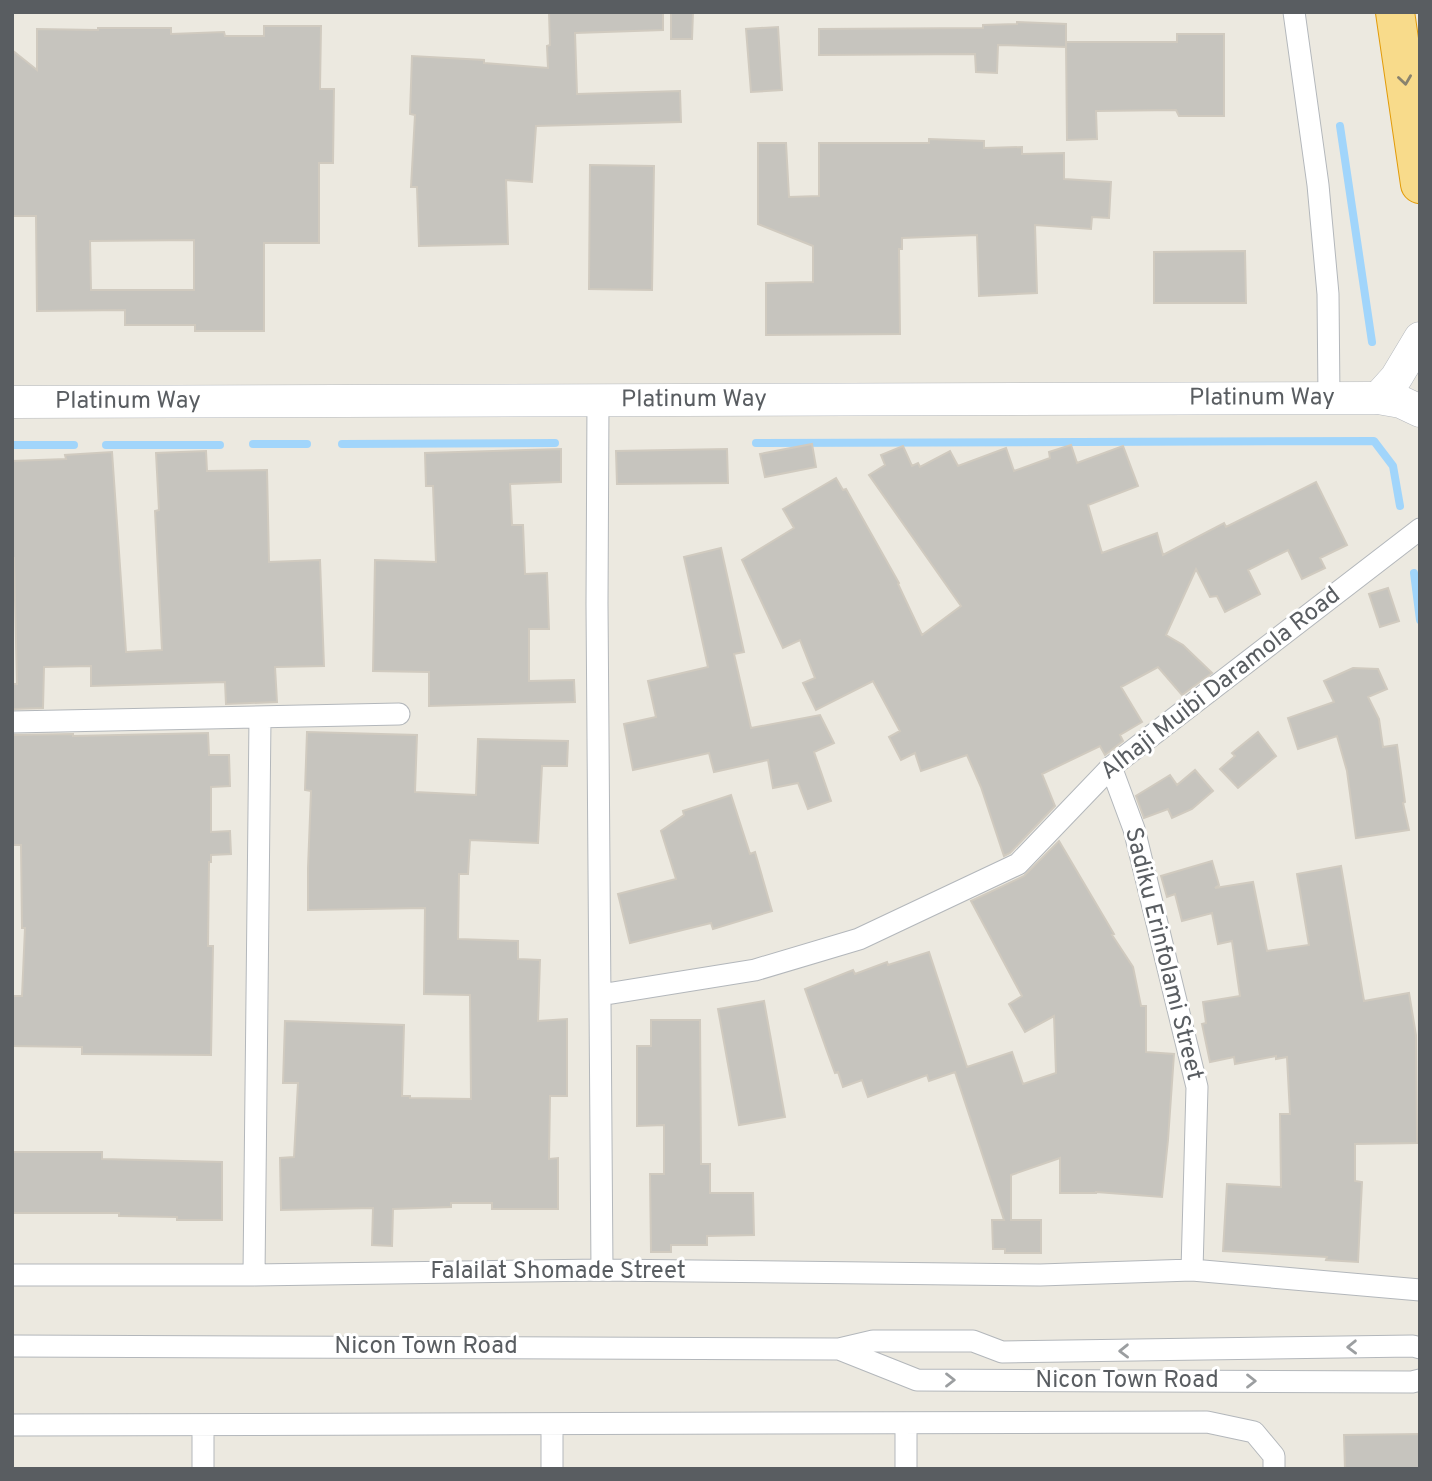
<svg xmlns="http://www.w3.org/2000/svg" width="1432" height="1481" font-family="Overpass,sans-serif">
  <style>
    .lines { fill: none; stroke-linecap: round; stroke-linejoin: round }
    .stream { stroke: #a1d5fb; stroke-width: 8 }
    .building { fill: #c6c4be; stroke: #d0cabf; stroke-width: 2; fill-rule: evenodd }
    .street-casing { stroke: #b3b7bb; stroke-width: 23 }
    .secondary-casing { stroke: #b4b8bd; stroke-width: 33 }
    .highway-casing { stroke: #e29b0a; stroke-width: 40 }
    .street { stroke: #fff; stroke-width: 21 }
    .secondary { stroke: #fff; stroke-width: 32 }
    .highway { stroke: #f8db8b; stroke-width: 38 }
    .oneway { stroke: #89836e }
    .oneway2 { stroke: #9b9ea0 }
    .labels { text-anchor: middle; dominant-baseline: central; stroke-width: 6; stroke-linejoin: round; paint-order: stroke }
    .street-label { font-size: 24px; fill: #595d61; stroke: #fff }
  </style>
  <rect width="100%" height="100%" fill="#ece9e0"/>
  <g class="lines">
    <!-- stream -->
    <path class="stream" d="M 1340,126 L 1372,342
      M 756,443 L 1374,441 L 1393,466 L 1400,506
      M 253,444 L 307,444
      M 342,444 L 555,443
      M 12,445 L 74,445
      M 106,445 L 220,445
      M 1414,573 L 1420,620"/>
  </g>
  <!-- building -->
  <path class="building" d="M 549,12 L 663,12 L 663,30 L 575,33 L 577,94 L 680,91 L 681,122 L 536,126 L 532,182 L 506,180 L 508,244 L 419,246 L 417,187 L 411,187 L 415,115 L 410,114 L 412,56 L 484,60 L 484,63 L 548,68 L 547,46 L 550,45 Z
    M 671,12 L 693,12 L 692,39 L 671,39 Z
    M 1017,22 L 1066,24 L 1066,47 L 998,45 L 997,73 L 976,72 L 975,54 L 819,55 L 819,29 L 983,28 L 983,25 L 1017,24 Z
    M 264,26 L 321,26 L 320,89 L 334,89 L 333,163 L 319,163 L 319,243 L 264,243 L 264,331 L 195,331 L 195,325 L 125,325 L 125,310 L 37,311 L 36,216 L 12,216 L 12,50 L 37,70 L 37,29 L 98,30 L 98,28 L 171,28 L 171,34 L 224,32 L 225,36 L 264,36 ZM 194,240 L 194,290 L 91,290 L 90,241 Z
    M 778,27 L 782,90 L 751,92 L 746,29 Z
    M 1177,34 L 1224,34 L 1224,116 L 1179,116 L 1176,110 L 1096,111 L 1097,139 L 1067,140 L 1066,42 L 1177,42 Z
    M 929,139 L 984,141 L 984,148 L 1022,147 L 1022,154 L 1064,153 L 1064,179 L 1111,182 L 1109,218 L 1092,217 L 1091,229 L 1035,225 L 1037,293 L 979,296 L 977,235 L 902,238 L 902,249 L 899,249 L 900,334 L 766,335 L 766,283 L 813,282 L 813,246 L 758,224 L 758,143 L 786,143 L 789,197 L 819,196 L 819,143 L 929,143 Z
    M 590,165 L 654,166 L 652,290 L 589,289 Z
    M 1245,251 L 1246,303 L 1154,303 L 1154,252 Z
    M 812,444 L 816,467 L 765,477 L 760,454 Z
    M 1071,445 L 1077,463 L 1123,446 L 1138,486 L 1088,505 L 1102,553 L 1157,533 L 1163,555 L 1224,523 L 1226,527 L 1316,482 L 1347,545 L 1320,558 L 1325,568 L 1302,579 L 1288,550 L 1248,570 L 1260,594 L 1225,612 L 1217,596 L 1210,597 L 1196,569 L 1166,635 L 1183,645 L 1212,673 L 1182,695 L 1158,667 L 1121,687 L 1142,722 L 1120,735 L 1123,741 L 1105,755 L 1100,746 L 1042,774 L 1055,806 L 1010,853 L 1004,856 L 981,787 L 967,755 L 921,771 L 915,753 L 901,760 L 889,737 L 900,731 L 873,681 L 816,710 L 803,683 L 815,678 L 800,640 L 783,648 L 742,560 L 794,528 L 783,509 L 836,478 L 843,490 L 846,489 L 899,583 L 898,584 L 922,635 L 961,606 L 869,475 L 885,465 L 881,455 L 903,446 L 912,466 L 918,463 L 920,467 L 950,451 L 958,466 L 1006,448 L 1014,471 L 1050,458 L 1049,452 Z
    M 561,449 L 561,482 L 510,484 L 512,525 L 523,525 L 525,574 L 547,573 L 549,629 L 529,629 L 529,681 L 574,680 L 575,702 L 429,706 L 429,672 L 373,671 L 375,560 L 436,562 L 433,486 L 426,486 L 425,453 Z
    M 727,449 L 728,483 L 617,484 L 616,451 Z
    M 206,451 L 207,471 L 267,470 L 269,562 L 320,560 L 324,666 L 275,667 L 277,702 L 226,704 L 225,682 L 91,686 L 91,666 L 44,667 L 43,708 L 13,709 L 13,684 L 17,684 L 14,558 L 12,558 L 12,461 L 66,459 L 65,455 L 112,452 L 126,652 L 162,650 L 155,511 L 159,510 L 156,453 Z
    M 721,548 L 744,652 L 734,654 L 751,728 L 820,715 L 834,743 L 814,752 L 831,801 L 808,809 L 798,783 L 773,788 L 768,760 L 714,772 L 709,753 L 633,770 L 624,724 L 656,717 L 648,681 L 708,667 L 684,557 Z
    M 1388,588 L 1399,621 L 1380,627 L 1369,594 Z
    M 1353,668 L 1378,669 L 1387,689 L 1368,697 L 1379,719 L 1383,747 L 1397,745 L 1405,802 L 1403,803 L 1409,830 L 1356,838 L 1347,771 L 1337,736 L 1298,749 L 1288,718 L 1334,702 L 1324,681 Z
    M 307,732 L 417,735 L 415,792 L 476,795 L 478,739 L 568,741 L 567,766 L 542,766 L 538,843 L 470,840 L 468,874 L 459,874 L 458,939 L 518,941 L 518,959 L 540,960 L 538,1021 L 567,1019 L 567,1096 L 550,1096 L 549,1159 L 558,1158 L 558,1209 L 492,1209 L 492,1203 L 451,1203 L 451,1207 L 393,1209 L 392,1246 L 372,1245 L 373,1208 L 281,1210 L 280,1158 L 294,1157 L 298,1083 L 283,1083 L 285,1021 L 404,1025 L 402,1096 L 410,1096 L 410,1098 L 471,1099 L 470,995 L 424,994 L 425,908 L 308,910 L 308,868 L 311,791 L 305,790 Z
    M 1258,732 L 1276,756 L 1238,788 L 1220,769 L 1235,756 L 1232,753 Z
    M 208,733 L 209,755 L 229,755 L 230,786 L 211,787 L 211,832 L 230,831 L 231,854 L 211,855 L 211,862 L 209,862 L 208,946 L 213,946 L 211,1055 L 82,1054 L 82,1047 L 12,1046 L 12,996 L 22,996 L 25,928 L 22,928 L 21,845 L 12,845 L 12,735 L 73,734 L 73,736 Z
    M 1195,770 L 1213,791 L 1192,809 L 1172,818 L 1168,809 L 1144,818 L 1136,796 L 1170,775 L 1177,785 Z
    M 731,795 L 750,854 L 755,852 L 772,911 L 713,929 L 711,923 L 630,943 L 618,894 L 676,879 L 661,831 L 684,815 L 683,811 Z
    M 1059,841 L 1114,934 L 1112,935 L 1133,967 L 1141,1006 L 1146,1006 L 1146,1052 L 1174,1054 L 1168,1140 L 1162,1197 L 1096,1192 L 1096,1193 L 1060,1193 L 1060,1158 L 1011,1175 L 1011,1220 L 1041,1220 L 1041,1253 L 1005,1253 L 1005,1249 L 993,1249 L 992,1220 L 1004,1220 L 955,1072 L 929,1081 L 927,1075 L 868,1097 L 862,1080 L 843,1087 L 838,1072 L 835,1073 L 828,1054 L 805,989 L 853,970 L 855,974 L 887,962 L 888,965 L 929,952 L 967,1067 L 1012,1052 L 1023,1084 L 1056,1073 L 1054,1016 L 1025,1032 L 1009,1004 L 1022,996 L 971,901 L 1024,876 Z
    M 1212,861 L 1219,885 L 1215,888 L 1253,882 L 1267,951 L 1309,945 L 1297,874 L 1341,866 L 1364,1001 L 1409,993 L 1416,1035 L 1417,1143 L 1355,1144 L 1355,1181 L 1362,1182 L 1358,1262 L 1326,1260 L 1327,1257 L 1223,1251 L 1227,1184 L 1281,1187 L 1280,1114 L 1290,1114 L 1287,1057 L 1276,1059 L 1276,1056 L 1235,1064 L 1234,1057 L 1210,1062 L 1202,1024 L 1206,1023 L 1203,1002 L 1240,996 L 1232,941 L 1218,944 L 1212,913 L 1182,921 L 1175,894 L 1167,897 L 1161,876 Z
    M 764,1001 L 785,1117 L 739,1125 L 718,1009 Z
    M 651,1020 L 700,1020 L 701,1164 L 710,1164 L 710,1193 L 753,1193 L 754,1235 L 707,1236 L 707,1245 L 671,1245 L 671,1252 L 651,1252 L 650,1174 L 664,1174 L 664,1125 L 637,1126 L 637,1046 L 651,1046 Z
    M 12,1152 L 102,1152 L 102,1159 L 222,1162 L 222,1220 L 177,1220 L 177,1217 L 119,1216 L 119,1213 L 12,1213 Z
    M 1420,1434 L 1420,1468 L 1345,1469 L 1344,1435 Z"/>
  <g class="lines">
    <!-- street casing -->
    <g class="street-casing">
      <path id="street" d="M 1294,12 L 1318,185 L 1328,294 L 1329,398
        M 598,400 L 597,604 L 602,1270
        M 260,718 L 254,1275 L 602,1270 L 1040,1275 L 1192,1270 L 1420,1290
        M 12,722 L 399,714
        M 1111,767 L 1134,829 L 1197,1087 L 1192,1270
        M 600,995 L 755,970 L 859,939 L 1018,864 L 1111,767 L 1420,529
        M 12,1275 L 254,1275
        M 12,1346 L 839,1349 L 873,1341 L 973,1341 L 1002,1352 L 1413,1346 L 1420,1348
        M 839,1349 L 917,1380 L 1412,1382 L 1420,1380
        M 906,1423 L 906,1469
        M 552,1424 L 552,1469
        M 12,1425 L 1207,1422 L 1254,1432 L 1274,1456 L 1274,1469
        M 203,1425 L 203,1469"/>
    </g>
    <!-- secondary casing -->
    <g class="secondary-casing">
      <g id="secondary">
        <path d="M 1378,398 L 1396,378 L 1420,338"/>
        <path id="s1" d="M 12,402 L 1378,398 L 1401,402 L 1420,411"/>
      </g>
    </g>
    <!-- highway casing -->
    <g class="highway-casing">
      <path id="highway" d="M 1395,12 L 1420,184"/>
    </g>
    <!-- street -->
    <use href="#street" class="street"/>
    <!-- secondary -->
    <use href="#secondary" class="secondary"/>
    <!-- highway -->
    <use href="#highway" class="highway"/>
  </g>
  <!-- one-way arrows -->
  <defs><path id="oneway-chevron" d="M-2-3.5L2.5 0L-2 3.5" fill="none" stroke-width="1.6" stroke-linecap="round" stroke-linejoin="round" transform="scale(1.75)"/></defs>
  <use class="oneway" href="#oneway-chevron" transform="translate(1405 80) rotate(82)"/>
  <g class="oneway2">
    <use href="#oneway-chevron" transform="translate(1352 1347) rotate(179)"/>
    <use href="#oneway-chevron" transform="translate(1124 1351) rotate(179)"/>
    <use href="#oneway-chevron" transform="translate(950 1380)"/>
    <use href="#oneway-chevron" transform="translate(1251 1381)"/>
  </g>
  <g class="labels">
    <!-- street labels -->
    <g class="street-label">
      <text stroke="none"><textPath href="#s1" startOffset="1250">Platinum Way</textPath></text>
      <text stroke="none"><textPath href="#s1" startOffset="682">Platinum Way</textPath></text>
      <text stroke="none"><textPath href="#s1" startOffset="116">Platinum Way</textPath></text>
      <text transform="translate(1221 684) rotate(-38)">Alhaji Muibi Daramola Road</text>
      <text transform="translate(1163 954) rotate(76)">Sadiku Erinfolami Street</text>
      <text x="558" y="1272">Falailat Shomade Street</text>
      <text x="426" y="1347">Nicon Town Road</text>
      <text x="1127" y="1381">Nicon Town Road</text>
    </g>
  </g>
  <!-- border -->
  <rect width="1432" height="1481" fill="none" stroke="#595d61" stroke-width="28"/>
</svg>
